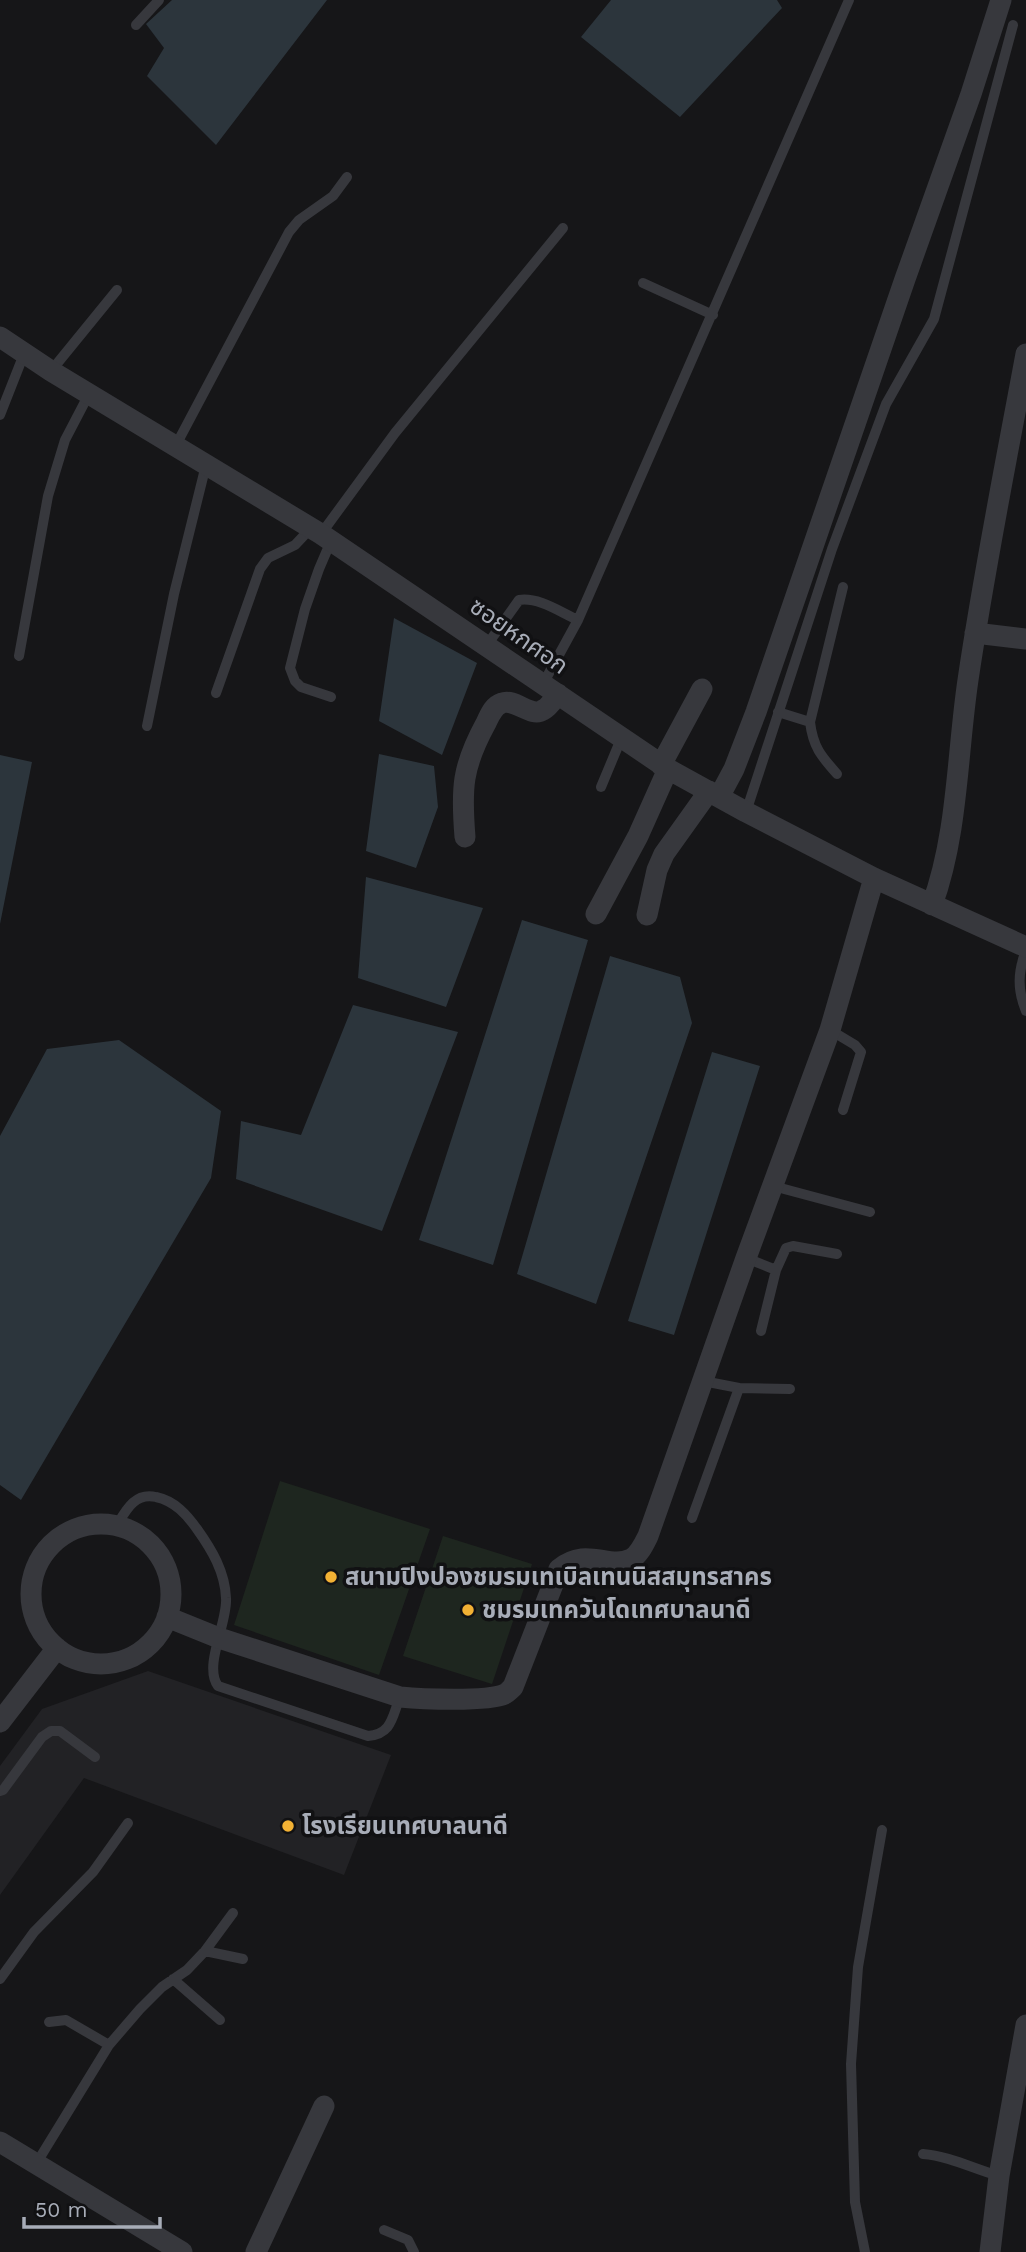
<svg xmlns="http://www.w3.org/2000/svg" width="1026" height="2252" font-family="'Work Sans','Noto Sans Thai',sans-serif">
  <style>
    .built { fill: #222225 }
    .green { fill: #1e261f }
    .water { fill: #2c353c }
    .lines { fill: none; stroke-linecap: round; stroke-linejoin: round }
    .lane { stroke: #37383d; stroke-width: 10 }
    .street { stroke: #37383d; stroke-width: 21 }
    .poi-dot { fill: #f2b134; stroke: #111113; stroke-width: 2.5 }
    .labels { text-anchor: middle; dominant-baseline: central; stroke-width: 7; stroke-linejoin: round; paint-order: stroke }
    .street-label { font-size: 24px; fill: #a8adb8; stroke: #111113 }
    .poi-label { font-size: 24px; font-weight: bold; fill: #a8adb8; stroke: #111113; text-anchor: start }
  </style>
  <rect width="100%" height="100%" fill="#161618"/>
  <!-- built -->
  <path class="built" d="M 148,1671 L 391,1755 L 344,1875 L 84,1778 L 0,1895 L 0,1766 L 42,1709 Z"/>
  <!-- green -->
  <path class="green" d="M 280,1481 L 430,1529 L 379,1675 L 234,1625 Z
    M 443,1536 L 532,1564 L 492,1684 L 403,1656 Z"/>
  <!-- water -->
  <path class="water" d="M 172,0 L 327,0 L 216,145 L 147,76 L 164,48 L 146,24 Z
    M 611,0 L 777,0 L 782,8 L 680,117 L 581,37 Z
    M 394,618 L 477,663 L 442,755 L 379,721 Z
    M 379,754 L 434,766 L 438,807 L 416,868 L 366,851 Z
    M 0,755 L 32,762 L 0,924 Z
    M 366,877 L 483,908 L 446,1007 L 358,978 Z
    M 522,920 L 588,940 L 493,1265 L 419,1240 Z
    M 610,956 L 680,977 L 692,1023 L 596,1304 L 517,1274 Z
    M 353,1005 L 458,1032 L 382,1231 L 236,1179 L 241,1121 L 301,1135 Z
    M 119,1040 L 221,1111 L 211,1178 L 21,1500 L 0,1485 L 0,1136 L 47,1049 Z
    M 712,1052 L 760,1066 L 674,1335 L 628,1321 Z"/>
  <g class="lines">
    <!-- lane -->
    <path class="lane" d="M 136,25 L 159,0
      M 643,283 L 713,315
      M 51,371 L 117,290
      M 0,415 L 24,354
      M 175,447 L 289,232 L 299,220 L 333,196 L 347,177
      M 321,534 L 395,433 L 563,228
      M 487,645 L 519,600 C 539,597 560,612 578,620
      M 19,656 L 48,496 L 65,440 L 89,394
      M 543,684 L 578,620 L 849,0
      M 216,693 L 260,569 L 268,558 L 295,545 L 311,528
      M 331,697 L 301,687 L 295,681 L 290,668 L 305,609 L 319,569 L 331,541
      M 778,712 L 810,722
      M 147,726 L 174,594 L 206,465
      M 837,774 C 821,756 813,747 810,722 L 843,587
      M 601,787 L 621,739
      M 746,812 L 832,549 L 886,404 L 934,319 L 1013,25
      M 1026,950 C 1018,972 1017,989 1026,1011
      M 830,1030 L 855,1045 L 861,1052 L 843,1110
      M 773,1186 L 870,1212
      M 746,1258 L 776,1270
      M 761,1331 L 776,1270 L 786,1248 L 793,1246 L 837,1254
      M 703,1381 L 739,1388
      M 692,1518 L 739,1388 L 790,1389
      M 117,1525 C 126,1510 135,1492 156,1497 C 175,1501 187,1515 197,1529 C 212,1550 225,1572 226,1598 C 228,1622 203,1666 218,1686 L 368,1736 C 392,1734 392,1717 400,1697
      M 0,1791 L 3,1790 L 42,1737 L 51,1731 L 60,1731 L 95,1757
      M 205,1951 L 243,1959
      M 0,1979 L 34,1932 L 93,1872 L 128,1823
      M 173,1979 L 220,2020
      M 49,2022 L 66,2020 L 109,2045
      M 923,2154 C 949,2156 974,2169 999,2176
      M 36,2164 L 109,2045 L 140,2009 L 162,1987 L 187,1970 L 205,1951 L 233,1913
      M 384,2230 L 408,2240 L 414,2252
      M 865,2252 L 855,2202 L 851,2064 L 858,1967 L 882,1830"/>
    <!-- street -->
    <path class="street" d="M 0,337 L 51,371 L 321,534 L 668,769 L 746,812 L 874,878 L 1026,947
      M 975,633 L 1026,639
      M 661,765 L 702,689
      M 719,797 L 734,769 L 756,712 L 905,279 L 971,94 L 1001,0
      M 465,837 C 461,788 462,767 486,723 C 490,715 493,706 502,703 C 515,698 531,718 543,710 C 549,707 554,699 558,694
      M 932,905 C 958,834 957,754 968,680 C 984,571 1006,462 1026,354
      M 596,914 L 638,836 L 668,769
      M 647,915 L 657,870 L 664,854 L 709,791
      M31 1594a70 70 0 1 1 140 0a70 70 0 1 1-140 0Z
      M 167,1617 L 219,1638 L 400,1697 C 420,1699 488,1702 505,1694 C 506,1694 512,1688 513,1687 L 559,1569 C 587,1546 608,1570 631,1559 C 639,1555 644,1544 648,1536 L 746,1258 L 830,1030 L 874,878
      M 0,1722 L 57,1648
      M 0,2142 L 182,2252
      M 256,2252 L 324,2106
      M 990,2252 L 999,2176 L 1026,2025"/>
  </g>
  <!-- markers -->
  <g class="poi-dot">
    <circle cx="331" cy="1577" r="7"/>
    <circle cx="468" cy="1610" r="7"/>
    <circle cx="288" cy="1826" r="7"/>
  </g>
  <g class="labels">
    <!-- street labels -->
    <g class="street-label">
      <text transform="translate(519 636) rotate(35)">ซอยหกศอก</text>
    </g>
    <!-- poi labels -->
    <g class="poi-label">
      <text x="345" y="1577">สนามปิงปองชมรมเทเบิลเทนนิสสมุทรสาคร</text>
      <text x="482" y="1610">ชมรมเทควันโดเทศบาลนาดี</text>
      <text x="302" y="1826">โรงเรียนเทศบาลนาดี</text>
    </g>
  </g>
  <!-- scale -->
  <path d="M24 2217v10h136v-10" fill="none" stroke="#a8adb8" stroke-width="3.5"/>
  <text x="35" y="2217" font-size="21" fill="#a8adb8" stroke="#111113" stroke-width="5" paint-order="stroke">50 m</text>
</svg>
